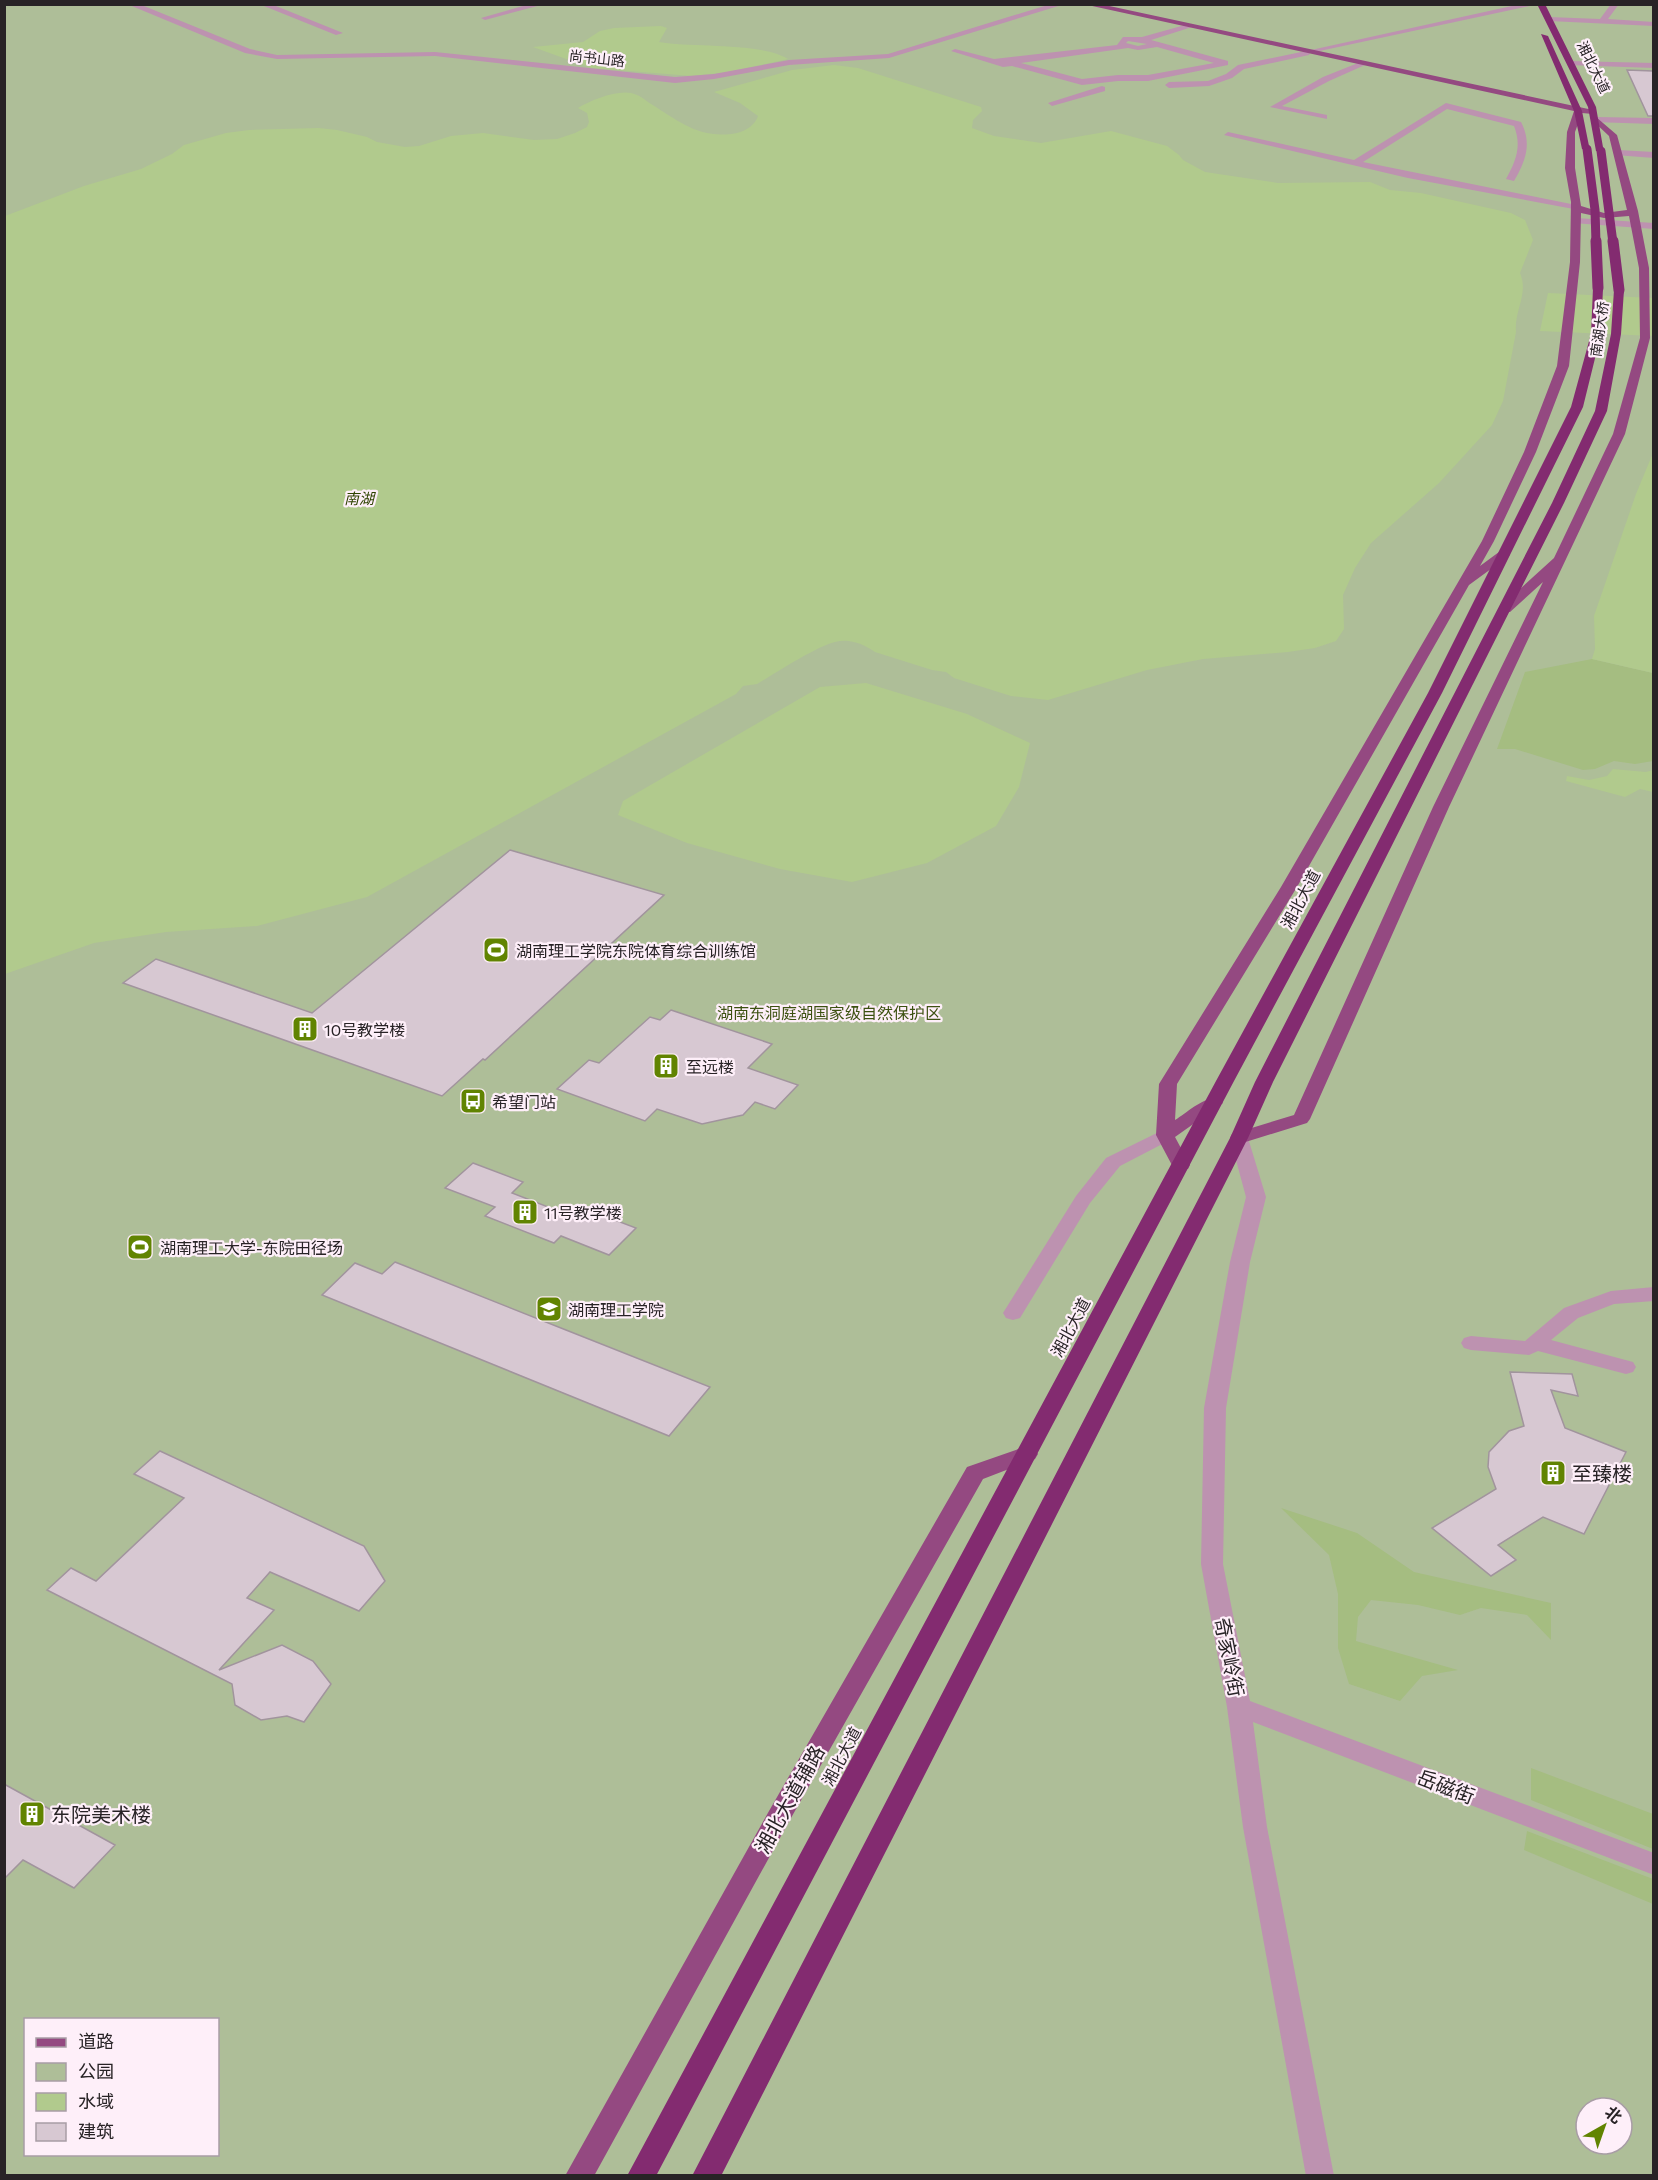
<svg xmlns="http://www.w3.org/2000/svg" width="1658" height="2180" font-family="Commissioner,'Noto Sans SC',sans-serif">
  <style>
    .green { fill: #aebe98; fill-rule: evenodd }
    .forest { fill: #a5bd81 }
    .water { fill: #b1ca8d }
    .building { fill: #d7c8d2; stroke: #a1949d; stroke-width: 1.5 }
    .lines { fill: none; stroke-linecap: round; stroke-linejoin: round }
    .minor { fill: #bd92b0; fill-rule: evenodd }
    .major { fill: #944981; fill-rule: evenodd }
    .highway { fill: #832b70; fill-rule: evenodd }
    .highway-bridge-far1 { stroke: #832b70; stroke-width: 9 }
    .highway-bridge { stroke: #832b70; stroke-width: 11 }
    .labels { text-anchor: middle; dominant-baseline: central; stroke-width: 4.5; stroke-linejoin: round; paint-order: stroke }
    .far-street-label { font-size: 14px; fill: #282326; stroke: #feeff9 }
    .far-water-label { font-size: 15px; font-style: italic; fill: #2f4300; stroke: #feeff9 }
    .street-label { font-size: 16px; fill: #282326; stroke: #feeff9 }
    .poi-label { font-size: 16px; fill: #282326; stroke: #feeff9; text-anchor: start }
    .park-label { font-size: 16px; fill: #3c5110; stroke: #feeff9 }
    .near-poi-label { font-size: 20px; fill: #282326; stroke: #feeff9; text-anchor: start }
    .near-street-label { font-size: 20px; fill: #282326; stroke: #feeff9 }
  </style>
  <rect width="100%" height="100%" fill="#f0e2eb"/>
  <!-- green -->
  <path class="green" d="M 5,5 L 1653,5 L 1653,2175 L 5,2176 ZM 26,2020 L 218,2020 L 218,2154 L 26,2154 ZM 1586,2108 L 1622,2108 L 1622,2144 L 1586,2144 Z"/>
  <!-- forest -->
  <path class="forest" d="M 1592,659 L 1653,673 L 1653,761 L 1635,764 L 1614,761 L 1595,769 L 1583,770 L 1515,749 L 1497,749 L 1525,672 Z
    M 1281,1508 L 1357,1533 L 1414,1572 L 1551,1603 L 1551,1640 L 1527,1615 L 1481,1608 L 1460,1615 L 1418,1605 L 1371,1600 L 1358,1617 L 1356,1641 L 1458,1670 L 1422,1676 L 1400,1701 L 1349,1684 L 1338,1648 L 1338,1594 L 1329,1555 Z
    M 1531,1768 L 1653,1814 L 1653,1849 L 1531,1800 Z
    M 1527,1831 L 1653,1879 L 1653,1904 L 1524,1850 Z"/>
  <!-- water -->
  <path class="water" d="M 661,26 L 667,28 L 659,42 C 694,48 761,42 788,59 L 729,72 L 692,76 L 591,68 L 533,47 L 583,42 L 600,31 L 614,28 Z
    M 834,65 L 858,68 L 981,107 L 982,111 L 973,120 L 972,128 L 994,136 L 1041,143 L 1111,131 L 1167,146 L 1179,155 L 1183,160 L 1205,172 L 1278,183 L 1370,182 L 1390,190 L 1421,193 L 1511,213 L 1525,220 L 1533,240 L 1520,273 C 1529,294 1514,310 1516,332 L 1503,401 L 1492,425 L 1439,483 L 1371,543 L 1355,568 L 1343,595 L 1344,629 L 1336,641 L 1315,648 L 1288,652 L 1203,659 L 1147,670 L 1048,700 L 1011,696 L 954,678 L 946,672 L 932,670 L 875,652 C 864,644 849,638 835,642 C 815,647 776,673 757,684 L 743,686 L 736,694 L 367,897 L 257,926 L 166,932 L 94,943 L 5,974 L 5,216 L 84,186 L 141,169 L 172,154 L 184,145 L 226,133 L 249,130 L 319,128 L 337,130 L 367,137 L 377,142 L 405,147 L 419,146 L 451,136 L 483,133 L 534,140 L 557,139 L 575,133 L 587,127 L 589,122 L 587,113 L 578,108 C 591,100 616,90 631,93 C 640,95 645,100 651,104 C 680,122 701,140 737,133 C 746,131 755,125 758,116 L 740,103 L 714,92 L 792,70 Z
    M 1548,293 L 1653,298 L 1653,336 L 1540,331 Z
    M 1653,453 L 1653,673 L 1592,659 L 1595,649 L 1594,616 L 1636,494 Z
    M 866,683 L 967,714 L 1030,743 L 1019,787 L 996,826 L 927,863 L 852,882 L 780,869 L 687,843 L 618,815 L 623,801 L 820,687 Z
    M 1613,769 L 1646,772 L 1653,770 L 1653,792 L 1640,789 L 1625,797 L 1566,781 L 1567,776 L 1589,780 L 1607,776 Z"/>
  <!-- building -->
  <path class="building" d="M 1627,70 L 1653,71 L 1653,116 L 1648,116 Z
    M 510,850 L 664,895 L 485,1060 L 483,1059 L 442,1096 L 123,983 L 156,959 L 312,1013 Z
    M 671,1010 L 772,1044 L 748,1068 L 798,1085 L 775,1109 L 755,1102 L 743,1115 L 702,1124 L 657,1109 L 645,1121 L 557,1089 L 589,1060 L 599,1063 L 650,1017 L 660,1020 Z
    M 473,1163 L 523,1182 L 512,1193 L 571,1216 L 581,1207 L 636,1228 L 609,1255 L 561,1236 L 554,1243 L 485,1216 L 495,1207 L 445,1188 Z
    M 395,1262 L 566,1330 L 710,1387 L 669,1436 L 322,1295 L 355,1263 L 382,1274 Z
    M 1510,1372 L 1572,1374 L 1578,1396 L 1551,1390 L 1565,1428 L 1626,1452 L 1584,1534 L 1543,1517 L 1498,1545 L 1516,1560 L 1491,1576 L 1432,1528 L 1496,1489 L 1488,1467 L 1489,1452 L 1509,1431 L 1524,1426 Z
    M 160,1451 L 364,1546 L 385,1581 L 359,1611 L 270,1572 L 247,1598 L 274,1610 L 219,1670 L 282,1645 L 313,1661 L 331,1684 L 304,1722 L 287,1716 L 261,1720 L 235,1705 L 232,1684 L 47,1590 L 71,1568 L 96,1581 L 184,1498 L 134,1474 Z
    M 4,1784 L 115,1845 L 74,1888 L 23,1860 L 4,1879 Z"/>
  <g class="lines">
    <!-- minor -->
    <path class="minor" d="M 127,4 L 139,4 L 250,49 L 277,55 L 435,52 L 675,77 L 714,74 L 789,60 L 888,54 L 1051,4 L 1065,4 L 889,58 L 789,65 L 714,79 L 675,83 L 435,56 L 277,59 L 245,53 Z
      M 259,4 L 271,4 L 343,33 L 336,35 Z
      M 530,4 L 545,4 L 485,20 L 481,18 Z
      M 1521,4 L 1534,5 L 1315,52 L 1311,50 Z
      M 1611,4 L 1619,4 L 1608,19 L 1654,22 L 1654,26 L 1549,21 L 1545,19 L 1549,17 L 1600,19 Z
      M 1185,25 L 1192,27 L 1151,40 L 1228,61 L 1228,65 L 1148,81 L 1118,81 L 1082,85 L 1012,66 L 1003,67 L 951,51 L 955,49 L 994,59 L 1117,45 L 1123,37 L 1142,37 ZM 1128,41 L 1147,44 L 1138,46 L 1126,43 ZM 1157,47 L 1214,63 L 1148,75 L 1118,75 L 1082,79 L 1021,63 L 1128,48 L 1138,50 Z
      M 1306,51 L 1310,53 L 1309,55 L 1244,69 L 1232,78 L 1209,86 L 1169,88 L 1165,85 L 1169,82 L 1208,81 L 1226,74 L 1238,65 Z
      M 1570,61 L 1654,63 L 1654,68 L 1567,65 L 1567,61 Z
      M 1358,63 L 1365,65 L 1329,81 L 1282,106 L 1327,115 L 1327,119 L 1270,107 L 1323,77 Z
      M 1102,86 L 1105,87 L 1105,91 L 1052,106 L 1048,103 Z
      M 1446,103 L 1521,122 C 1532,143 1526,161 1514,181 L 1506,179 C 1516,161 1522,146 1514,126 L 1447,109 L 1363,162 L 1576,205 L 1579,206 L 1579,210 L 1408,178 L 1224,135 L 1228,132 L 1354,160 Z
      M 1596,117 L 1654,118 L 1654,124 L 1593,122 L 1593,118 Z
      M 1618,150 L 1654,152 L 1654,158 L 1615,155 L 1613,153 Z
      M 1576,218 L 1654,223 L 1654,229 L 1573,223 L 1573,219 Z
      M 1165,1129 L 1172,1131 L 1174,1135 L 1172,1139 L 1120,1166 L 1090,1203 L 1020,1318 L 1013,1320 L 1006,1318 L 1003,1313 L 1076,1196 L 1106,1158 Z
      M 1239,1132 L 1246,1134 L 1248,1138 L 1266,1197 L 1250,1262 L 1226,1408 L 1223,1564 L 1250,1701 L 1654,1853 L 1654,1875 L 1253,1722 L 1267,1827 L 1334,2176 L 1306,2176 L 1243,1827 L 1227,1707 L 1201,1564 L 1204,1408 L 1230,1262 L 1246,1197 L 1230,1138 L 1232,1134 Z
      M 1654,1287 L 1654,1301 L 1614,1304 L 1578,1318 L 1551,1340 L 1633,1362 L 1636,1367 L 1633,1372 L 1626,1374 L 1538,1351 L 1529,1355 L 1471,1350 L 1464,1348 L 1461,1343 L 1464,1338 L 1471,1336 L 1525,1341 L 1564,1308 L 1611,1291 Z"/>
    <!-- major -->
    <path class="major" d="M 1083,4 L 1100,4 L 1593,110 L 1593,114 L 1582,113 L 1575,132 L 1575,168 L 1581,206 L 1604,213 L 1627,210 L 1609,136 L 1592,120 L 1596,117 L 1617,135 L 1638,211 L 1649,268 L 1650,338 L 1625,434 L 1449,807 L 1310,1119 L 1307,1123 L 1239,1144 L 1232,1142 L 1230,1138 L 1232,1134 L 1294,1115 L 1433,807 L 1543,582 L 1510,612 L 1500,612 L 1498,609 L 1554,558 L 1613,434 L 1640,338 L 1639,268 L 1629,216 L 1604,218 L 1581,213 L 1580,262 L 1569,366 L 1536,452 L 1494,541 L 1480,566 L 1499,552 L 1509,552 L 1510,555 L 1469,585 L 1297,887 L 1177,1084 L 1175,1120 C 1188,1112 1205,1095 1220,1099 L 1223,1103 L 1175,1137 L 1190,1165 L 1188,1169 L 1174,1169 L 1156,1135 L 1159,1084 L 1281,887 L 1482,541 L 1524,452 L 1557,366 L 1570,262 L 1571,202 L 1565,168 L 1567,132 L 1574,111 Z
      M 1027,1446 L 1035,1449 L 1038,1454 L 1035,1459 L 983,1479 L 787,1825 L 594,2176 L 565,2176 L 769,1811 L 967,1467 Z"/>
    <!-- highway -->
    <path class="highway" d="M 1537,4 L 1545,4 L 1596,107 L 1604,153 L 1596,151 L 1588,107 Z
      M 1541,34 L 1548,36 L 1582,111 L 1590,151 L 1582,149 L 1574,111 Z
      M 1598,285 L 1603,288 L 1601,334 L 1583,407 L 1442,693 L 1234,1081 L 656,2176 L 627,2176 L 1216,1081 L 1428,693 L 1571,407 L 1591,334 L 1593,288 Z
      M 1619,287 L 1624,290 L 1621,334 L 1607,411 L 1564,503 L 1273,1082 L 1248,1138 L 721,2176 L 692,2176 L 1230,1138 L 1255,1082 L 1552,503 L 1595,411 L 1611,334 L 1614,290 Z"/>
    <!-- highway-bridge-far1 -->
    <path class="highway-bridge-far1" d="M 1587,149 L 1595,210 L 1596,243
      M 1601,151 L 1613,243"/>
    <!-- highway-bridge -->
    <path class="highway-bridge" d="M 1596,241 L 1598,288
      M 1613,241 L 1619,290"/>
  </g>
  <!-- icons -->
  <defs>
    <g id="stadium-square" transform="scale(1.35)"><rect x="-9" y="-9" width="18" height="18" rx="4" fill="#618401" stroke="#feeff9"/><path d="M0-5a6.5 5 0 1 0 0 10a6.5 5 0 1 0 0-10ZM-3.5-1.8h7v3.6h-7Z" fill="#fff"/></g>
    <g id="building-square" transform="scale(1.35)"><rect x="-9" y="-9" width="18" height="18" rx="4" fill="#618401" stroke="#feeff9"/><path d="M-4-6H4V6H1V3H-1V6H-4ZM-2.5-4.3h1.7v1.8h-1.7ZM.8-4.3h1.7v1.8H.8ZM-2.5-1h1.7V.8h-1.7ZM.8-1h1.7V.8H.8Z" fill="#fff"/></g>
    <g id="bus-square" transform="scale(1.35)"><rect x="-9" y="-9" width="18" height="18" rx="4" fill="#618401" stroke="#feeff9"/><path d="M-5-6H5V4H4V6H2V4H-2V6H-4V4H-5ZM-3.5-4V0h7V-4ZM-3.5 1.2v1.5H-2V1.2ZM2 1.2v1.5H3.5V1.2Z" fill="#fff"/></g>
    <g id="university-square" transform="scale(1.35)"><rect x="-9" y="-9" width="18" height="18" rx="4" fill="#618401" stroke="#feeff9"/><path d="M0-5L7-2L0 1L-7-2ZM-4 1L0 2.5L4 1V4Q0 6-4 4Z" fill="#fff"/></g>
  </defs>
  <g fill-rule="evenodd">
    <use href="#stadium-square" x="496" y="950"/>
    <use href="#building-square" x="305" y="1029"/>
    <use href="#building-square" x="666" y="1066"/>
    <use href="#bus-square" x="473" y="1101"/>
    <use href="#building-square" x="525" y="1212"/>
    <use href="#stadium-square" x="140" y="1247"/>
    <use href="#university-square" x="549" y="1309"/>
    <use href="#building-square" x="1553" y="1473"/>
    <use href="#building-square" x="32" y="1814"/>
  </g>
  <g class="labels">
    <!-- far-street labels -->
    <g class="far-street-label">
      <text transform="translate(597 58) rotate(6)">尚书山路</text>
      <text transform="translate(1594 67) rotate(64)">湘北大道</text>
      <text transform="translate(1599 329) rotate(-82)">南湖大桥</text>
    </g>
    <!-- far-water labels -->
    <g class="far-water-label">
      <text x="359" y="498">南湖</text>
    </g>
    <!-- street labels -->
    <g class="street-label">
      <text transform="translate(1300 899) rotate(-62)">湘北大道</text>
      <text transform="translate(1070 1327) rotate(-62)">湘北大道</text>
      <text transform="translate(841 1756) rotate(-62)">湘北大道</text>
    </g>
    <!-- poi labels -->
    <g class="poi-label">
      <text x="516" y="950">湖南理工学院东院体育综合训练馆</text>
      <text x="324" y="1029">10号教学楼</text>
      <text x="686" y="1066">至远楼</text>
      <text x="492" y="1101">希望门站</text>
      <text x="544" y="1212">11号教学楼</text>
      <text x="160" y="1247">湖南理工大学-东院田径场</text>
      <text x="568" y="1309">湖南理工学院</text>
    </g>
    <!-- park labels -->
    <g class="park-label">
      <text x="829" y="1012">湖南东洞庭湖国家级自然保护区</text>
    </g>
    <!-- near-poi labels -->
    <g class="near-poi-label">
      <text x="1572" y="1473">至臻楼</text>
      <text x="51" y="1814">东院美术楼</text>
    </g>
    <!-- near-street labels -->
    <g class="near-street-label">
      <text transform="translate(1230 1657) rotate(79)">奇家岭街</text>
      <text transform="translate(1446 1786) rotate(21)">岳磁街</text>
      <text transform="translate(789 1799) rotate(-61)">湘北大道辅路</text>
    </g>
  </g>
  <!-- border -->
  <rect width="1658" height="2180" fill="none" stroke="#282326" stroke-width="12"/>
  <!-- legend -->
  <rect x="24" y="2018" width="195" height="138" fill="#feeff9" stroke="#a89da5" stroke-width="1.5"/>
  <rect x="36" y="2038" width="30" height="9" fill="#944981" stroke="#a89da5" stroke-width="1.5"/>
  <text x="78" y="2048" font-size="18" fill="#282326">道路</text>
  <rect x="36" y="2063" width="30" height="18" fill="#aebe98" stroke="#a89da5" stroke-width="1.5"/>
  <text x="78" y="2078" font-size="18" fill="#282326">公园</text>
  <rect x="36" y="2093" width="30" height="18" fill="#b1ca8d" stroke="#a89da5" stroke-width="1.5"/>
  <text x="78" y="2108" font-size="18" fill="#282326">水域</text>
  <rect x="36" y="2123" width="30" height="18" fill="#d7c8d2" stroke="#a89da5" stroke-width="1.5"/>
  <text x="78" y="2138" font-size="18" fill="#282326">建筑</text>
  <!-- north arrow -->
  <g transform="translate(1604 2126) rotate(40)"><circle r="28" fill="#feeff9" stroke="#a89da5" stroke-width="1.5"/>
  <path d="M0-4.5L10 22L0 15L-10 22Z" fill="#618401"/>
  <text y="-9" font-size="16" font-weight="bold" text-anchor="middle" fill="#282326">北</text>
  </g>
</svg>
